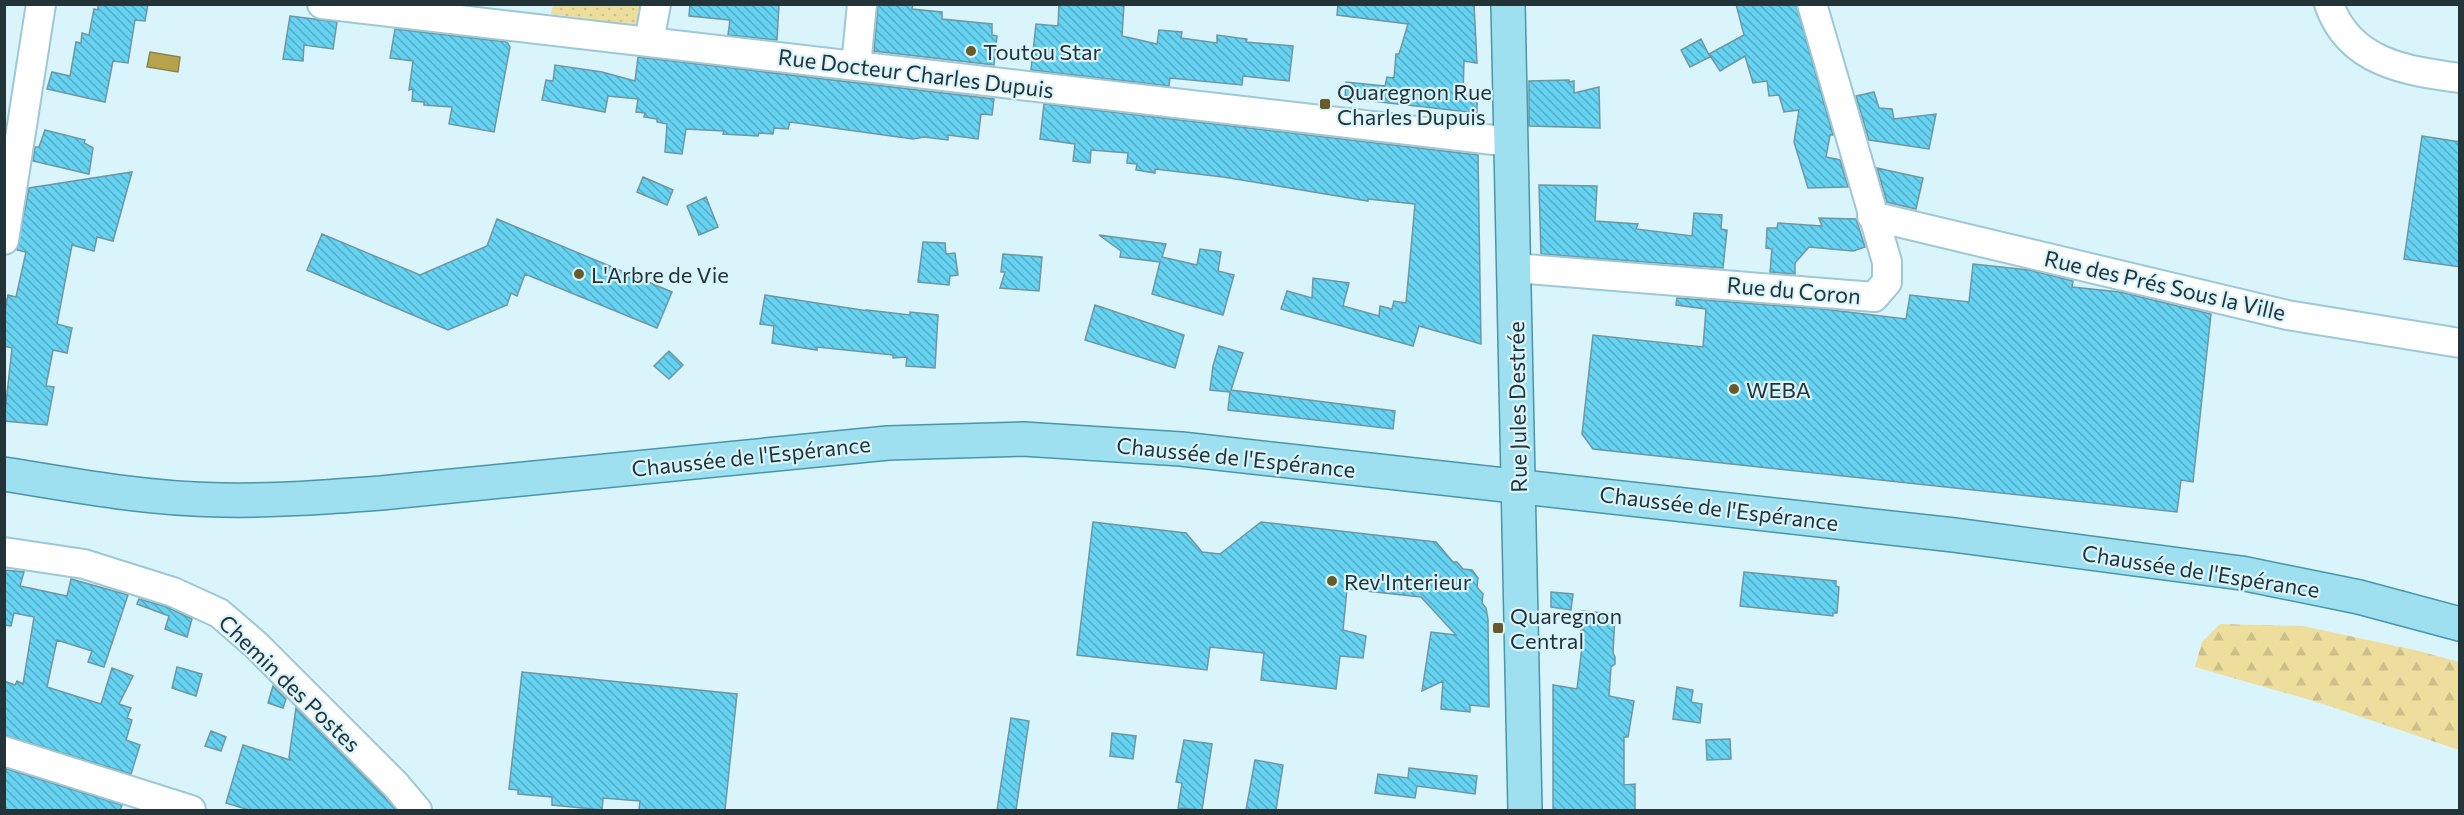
<svg xmlns="http://www.w3.org/2000/svg" width="2464" height="815" font-family="Commissioner,sans-serif">
  <style>
    .grass { fill: url(#grass-dots) }
    .forest { fill: url(#forest-firs) }
    .water { fill: #b8a34d; stroke: #8b8247; stroke-width: 1.5 }
    .building { fill: url(#building-back-hatch); stroke: #6e97a3; stroke-width: 1.5 }
    .lines { fill: none; stroke-linecap: round; stroke-linejoin: round }
    .minor-casing { stroke: #9dc8d5; stroke-width: 32 }
    .major-casing { stroke: #4995a9; stroke-width: 36 }
    .minor { stroke: #fff; stroke-width: 28 }
    .major { stroke: #9edff0; stroke-width: 33 }
    .poi-dot { fill: #685b28; stroke: #daf4fc; stroke-width: 2 }
    .labels { text-anchor: middle; dominant-baseline: central; stroke-width: 4.5; stroke-linejoin: round; paint-order: stroke }
    .poi-label { font-size: 22px; fill: #233439; stroke: #daf4fc; text-anchor: start }
    .street-label { font-size: 22px; fill: #233439; stroke: #daf4fc }
  </style>
  <defs>
    <pattern id="grass-dots" width="8" height="8" patternUnits="userSpaceOnUse" patternTransform="scale(1.5)"><rect width="8" height="8" fill="#eede9d"/><path d="M2 2h.1M6 6h.1" fill="none" stroke="#ccbf88" stroke-width="1.8" stroke-linecap="round"/></pattern>
    <pattern id="forest-firs" width="22" height="20" patternUnits="userSpaceOnUse" patternTransform="scale(1.5)"><rect width="22" height="20" fill="#eede9d"/><path d="M5 1l3.5 6h-7zM16 11l3.5 6h-7z" fill="#ccbf88"/></pattern>
    <pattern id="building-back-hatch" width="6" height="6" patternUnits="userSpaceOnUse" patternTransform="scale(1.5)"><rect width="6" height="6" fill="#65d3f1"/><path d="M-1 5l2 2M0 0l6 6M5-1l2 2" fill="none" stroke="#53acc4"/></pattern>
  </defs>
  <rect width="100%" height="100%" fill="#daf4fc"/>
  <!-- grass -->
  <path class="grass" d="M 553,5 L 644,5 L 639,26 L 551,14 Z"/>
  <!-- forest -->
  <path class="forest" d="M 2220,624 L 2303,626 L 2419,651 L 2459,662 L 2459,750 L 2317,702 L 2195,667 L 2202,642 Z"/>
  <!-- water -->
  <path class="water" d="M 150,52 L 180,57 L 178,72 L 147,67 Z"/>
  <!-- building -->
  <path class="building" d="M 98,4 L 148,4 L 145,21 L 135,20 L 128,63 L 113,61 L 105,102 L 47,89 L 52,72 L 70,76 L 76,42 L 81,43 L 82,33 L 89,35 L 94,9 L 98,10 Z
    M 690,4 L 779,4 L 777,40 L 728,35 L 730,20 L 689,16 Z
    M 878,4 L 913,4 L 912,9 L 942,12 L 942,19 L 992,24 L 992,35 L 997,36 L 994,65 L 874,51 Z
    M 1059,4 L 1124,4 L 1122,36 L 1157,44 L 1159,30 L 1182,32 L 1181,38 L 1217,43 L 1217,35 L 1247,39 L 1246,42 L 1293,46 L 1289,81 L 1243,76 L 1242,85 L 1170,78 L 1169,86 L 1031,70 L 1036,24 L 1058,26 Z
    M 1338,4 L 1474,4 L 1477,63 L 1464,61 L 1463,95 L 1477,97 L 1477,113 L 1345,98 L 1346,82 L 1385,86 L 1387,77 L 1394,78 L 1396,54 L 1399,54 L 1408,24 L 1337,15 Z
    M 1736,4 L 1796,4 L 1833,135 L 1830,135 L 1826,157 L 1840,160 L 1848,187 L 1808,188 L 1794,142 L 1799,110 L 1784,112 L 1779,95 L 1769,96 L 1767,81 L 1753,83 L 1745,56 L 1720,71 L 1709,54 L 1744,35 Z
    M 290,16 L 337,22 L 333,49 L 304,45 L 303,61 L 283,59 Z
    M 395,29 L 507,42 L 510,47 L 494,132 L 449,124 L 452,107 L 424,105 L 424,102 L 412,101 L 413,89 L 409,90 L 413,61 L 390,58 Z
    M 1701,39 L 1710,57 L 1690,67 L 1681,50 Z
    M 638,57 L 994,99 L 992,115 L 981,114 L 978,139 L 948,135 L 948,140 L 924,137 L 913,139 L 790,122 L 788,129 L 774,128 L 773,134 L 759,133 L 758,136 L 723,134 L 724,131 L 686,129 L 682,154 L 665,152 L 667,124 L 657,122 L 657,119 L 644,117 L 645,113 L 636,112 L 638,99 L 608,96 L 605,112 L 542,100 L 546,80 L 553,81 L 555,65 L 602,72 L 635,81 Z
    M 1569,80 L 1569,82 L 1574,81 L 1574,93 L 1599,87 L 1600,128 L 1529,126 L 1529,81 Z
    M 1874,92 L 1879,108 L 1892,109 L 1894,119 L 1936,114 L 1929,149 L 1869,140 L 1856,96 Z
    M 1044,104 L 1478,155 L 1481,344 L 1419,326 L 1413,346 L 1281,309 L 1287,291 L 1312,298 L 1313,278 L 1349,283 L 1343,306 L 1379,316 L 1380,306 L 1392,309 L 1394,301 L 1406,303 L 1415,204 L 1368,199 L 1368,201 L 1223,177 L 1155,169 L 1155,173 L 1136,170 L 1137,164 L 1127,163 L 1128,153 L 1091,150 L 1090,163 L 1073,161 L 1075,144 L 1040,139 Z
    M 45,130 L 85,140 L 84,143 L 93,148 L 89,174 L 33,161 L 35,147 L 39,147 Z
    M 2422,136 L 2460,142 L 2460,267 L 2404,259 Z
    M 1877,168 L 1923,178 L 1916,209 L 1887,202 Z
    M 132,172 L 113,241 L 97,237 L 94,251 L 72,245 L 57,324 L 72,328 L 67,353 L 53,350 L 46,386 L 54,387 L 47,425 L 4,421 L 12,348 L 4,346 L 4,315 L 8,295 L 16,297 L 26,252 L 17,250 L 29,188 Z
    M 643,177 L 673,190 L 667,205 L 637,192 Z
    M 1539,185 L 1597,186 L 1595,221 L 1638,224 L 1636,229 L 1692,236 L 1694,213 L 1722,215 L 1721,229 L 1727,230 L 1723,268 L 1541,254 Z
    M 706,197 L 718,227 L 699,235 L 687,206 Z
    M 1819,218 L 1856,219 L 1865,247 L 1853,251 L 1809,247 L 1795,263 L 1795,274 L 1770,272 L 1772,249 L 1766,248 L 1767,228 L 1777,228 L 1778,223 L 1822,226 Z
    M 497,219 L 672,292 L 657,328 L 525,274 L 517,296 L 511,293 L 507,305 L 448,330 L 307,270 L 322,234 L 420,275 L 487,246 Z
    M 1099,235 L 1166,244 L 1162,257 L 1197,265 L 1200,249 L 1221,252 L 1218,271 L 1234,275 L 1223,315 L 1152,294 L 1160,262 L 1120,257 L 1121,251 Z
    M 923,242 L 945,243 L 946,254 L 955,253 L 958,275 L 950,276 L 949,285 L 918,282 Z
    M 1003,254 L 1042,257 L 1039,291 L 1000,288 L 1005,272 L 1001,272 Z
    M 1973,264 L 2029,270 L 2073,281 L 2072,287 L 2120,292 L 2211,314 L 2193,482 L 2181,480 L 2177,512 L 1593,449 L 1582,434 L 1593,335 L 1703,347 L 1706,309 L 1676,305 L 1677,298 L 1823,309 L 1906,319 L 1910,295 L 1969,302 Z
    M 765,295 L 868,311 L 867,310 L 910,315 L 910,312 L 938,315 L 935,368 L 906,366 L 907,357 L 893,358 L 893,355 L 817,347 L 817,350 L 772,343 L 774,326 L 760,324 Z
    M 1095,305 L 1184,335 L 1175,368 L 1085,340 Z
    M 1219,346 L 1243,353 L 1231,390 L 1395,411 L 1393,429 L 1228,410 L 1230,392 L 1210,390 L 1213,366 Z
    M 669,351 L 683,365 L 669,379 L 654,366 Z
    M 1093,522 L 1186,533 L 1202,552 L 1220,554 L 1261,522 L 1436,542 L 1453,562 L 1457,562 L 1463,569 L 1472,570 L 1478,578 L 1477,587 L 1483,594 L 1482,603 L 1486,608 L 1488,619 L 1489,707 L 1470,705 L 1470,712 L 1441,709 L 1443,681 L 1422,691 L 1431,632 L 1456,635 L 1421,597 L 1347,589 L 1343,630 L 1366,636 L 1363,658 L 1340,656 L 1336,689 L 1261,680 L 1264,653 L 1210,647 L 1207,670 L 1077,655 Z
    M 4,570 L 24,572 L 20,586 L 67,596 L 71,579 L 128,595 L 104,667 L 88,662 L 92,651 L 57,640 L 47,687 L 101,704 L 112,668 L 133,676 L 119,704 L 131,708 L 127,718 L 132,720 L 126,740 L 140,745 L 131,774 L 4,735 L 4,681 L 15,685 L 17,681 L 23,684 L 34,617 L 14,613 L 11,626 L 4,625 Z
    M 1744,572 L 1836,581 L 1836,586 L 1839,587 L 1837,613 L 1833,613 L 1833,616 L 1740,606 Z
    M 1551,592 L 1573,594 L 1571,610 L 1551,607 Z
    M 139,599 L 167,607 L 192,619 L 187,637 L 165,629 L 169,616 L 137,604 Z
    M 1582,611 L 1615,614 L 1613,653 L 1615,657 L 1615,664 L 1611,667 L 1609,696 L 1634,701 L 1628,737 L 1624,737 L 1624,785 L 1635,784 L 1635,810 L 1553,810 L 1553,685 L 1577,689 L 1584,630 L 1581,630 Z
    M 177,667 L 202,674 L 196,696 L 172,688 Z
    M 522,672 L 737,694 L 725,810 L 639,810 L 640,801 L 603,798 L 602,810 L 552,805 L 552,797 L 518,794 L 518,790 L 509,789 Z
    M 273,686 L 286,699 L 283,708 L 268,703 Z
    M 1677,687 L 1693,690 L 1691,702 L 1702,704 L 1700,723 L 1673,719 Z
    M 296,708 L 383,795 L 396,810 L 249,810 L 226,803 L 243,745 L 290,760 L 289,757 Z
    M 1011,718 L 1029,721 L 1024,755 L 1016,810 L 997,810 Z
    M 211,731 L 226,737 L 221,751 L 205,746 Z
    M 1112,733 L 1136,736 L 1133,759 L 1110,756 Z
    M 1730,739 L 1731,759 L 1707,760 L 1706,740 Z
    M 1184,740 L 1212,744 L 1202,810 L 1178,808 L 1182,783 L 1176,782 Z
    M 1255,760 L 1283,765 L 1276,810 L 1246,810 Z
    M 4,768 L 122,805 L 120,810 L 4,810 Z
    M 1409,768 L 1477,776 L 1475,794 L 1417,786 L 1415,798 L 1375,793 L 1378,774 L 1408,778 Z"/>
  <g class="lines">
    <!-- minor casing -->
    <g class="minor-casing">
      <path id="minor" d="M 322,4 L 1511,142
        M 2329,4 C 2349,63 2407,71 2460,78
        M 649,42 L 656,4
        M 856,66 L 862,4
        M 1872,216 L 2287,315 L 2460,343
        M 4,240 L 41,4
        M 1514,268 L 1874,297 L 1887,282 L 1887,262 L 1812,4
        M 4,552 L 84,564 L 173,592 L 219,613 L 256,645 L 395,784 L 417,810
        M 4,751 L 191,810"/>
    </g>
    <!-- major casing -->
    <g class="major-casing">
      <path id="major" d="M 1508,4 L 1525,810
        M 4,474 C 76,486 149,499 222,500 C 275,501 328,497 381,493 L 888,443 L 1023,439 L 1181,449 L 1954,535 L 2241,573 L 2359,597 L 2460,624"/>
    </g>
    <!-- minor -->
    <use href="#minor" class="minor"/>
    <!-- major -->
    <use href="#major" class="major"/>
  </g>
  <!-- markers -->
  <g class="poi-dot">
    <circle cx="971" cy="51" r="6"/>
    <rect x="1319" y="98" width="12" height="12" rx="3"/>
    <circle cx="579" cy="274" r="6"/>
    <circle cx="1734" cy="389" r="6"/>
    <circle cx="1332" cy="581" r="6"/>
    <rect x="1492" y="622" width="12" height="12" rx="3"/>
  </g>
  <g class="labels">
    <!-- poi labels -->
    <g class="poi-label">
      <text x="983" y="51">Toutou Star</text>
      <text x="1337" y="91">Quaregnon Rue<tspan x="1337" dy="25">Charles Dupuis</tspan></text>
      <text x="591" y="274">L'Arbre de Vie</text>
      <text x="1746" y="389">WEBA</text>
      <text x="1344" y="581">Rev'Interieur</text>
      <text x="1510" y="615">Quaregnon<tspan x="1510" dy="25">Central</tspan></text>
    </g>
    <!-- street labels -->
    <g class="street-label">
      <text transform="translate(916 73) rotate(7)">Rue Docteur Charles Dupuis</text>
      <text transform="translate(2165 285) rotate(13)">Rue des Prés Sous la Ville</text>
      <text transform="translate(1794 290) rotate(5)">Rue du Coron</text>
      <text transform="translate(1517 407) rotate(-91)">Rue Jules Destrée</text>
      <text transform="translate(751 456) rotate(-6)">Chaussée de l'Espérance</text>
      <text transform="translate(1236 457) rotate(6)">Chaussée de l'Espérance</text>
      <text transform="translate(1719 508) rotate(7)">Chaussée de l'Espérance</text>
      <text transform="translate(2201 571) rotate(9)">Chaussée de l'Espérance</text>
      <text transform="translate(290 683) rotate(44)">Chemin des Postes</text>
    </g>
  </g>
  <!-- border -->
  <rect width="2464" height="815" fill="none" stroke="#233439" stroke-width="12"/>
</svg>
